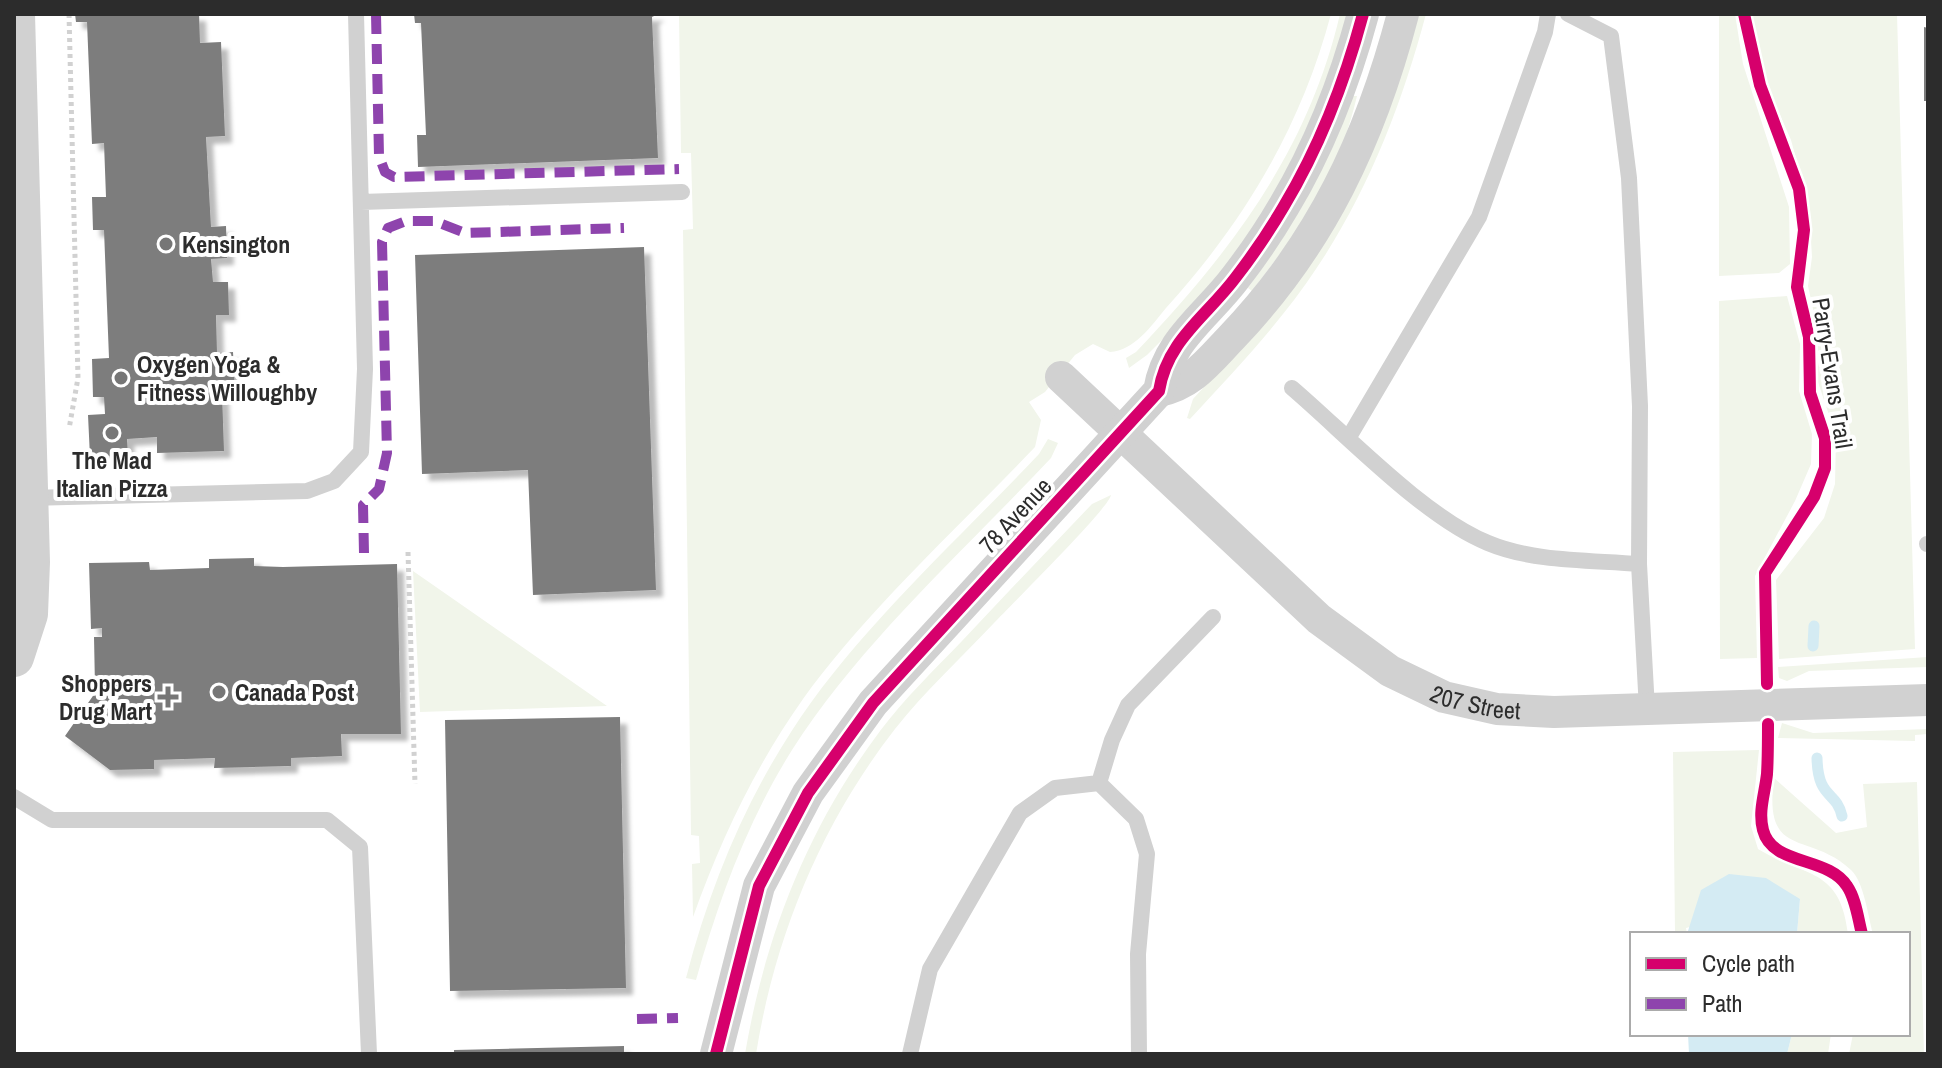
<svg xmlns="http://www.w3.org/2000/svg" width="1942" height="1068" font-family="'Archivo Narrow',sans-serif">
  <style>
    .green { fill: #f1f5ea }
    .water { fill: #d4ebf3 }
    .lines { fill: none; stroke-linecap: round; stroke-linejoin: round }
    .stream { stroke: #d4ebf3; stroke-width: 11 }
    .building { fill: #7d7d7d; filter: url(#shadow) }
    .path { stroke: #d1d1d1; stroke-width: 5; stroke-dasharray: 4 4; stroke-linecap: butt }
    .service { stroke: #d1d1d1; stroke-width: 16 }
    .minor { stroke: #d1d1d1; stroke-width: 32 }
    .tertiary { stroke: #d1d1d1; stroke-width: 40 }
    .quiet { stroke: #8e44ad; stroke-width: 10; stroke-dasharray: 20 10; stroke-linecap: butt }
    .cycleway-casing { stroke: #fff; stroke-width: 17 }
    .cycleway { stroke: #d6006c; stroke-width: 12 }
    .poi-dot { fill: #767676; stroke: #fff; stroke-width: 3 }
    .labels { text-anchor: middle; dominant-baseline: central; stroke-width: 8; stroke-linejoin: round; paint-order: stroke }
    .poi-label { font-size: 24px; font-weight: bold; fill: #2c2c2c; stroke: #fff; text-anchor: start }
    .street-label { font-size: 24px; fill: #2c2c2c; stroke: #fff }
  </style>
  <defs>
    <filter id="shadow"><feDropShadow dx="7" dy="7" stdDeviation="2" flood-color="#0004"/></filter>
  </defs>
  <rect width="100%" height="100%" fill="#fff"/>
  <!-- green -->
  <path class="green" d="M 679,14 L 1331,14 C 1301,127 1244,222 1166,308 C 1152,325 1134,351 1110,352 L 1093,344 L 1075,355 L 1045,392 L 1029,402 L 1041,420 L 1035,447 C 959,527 867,610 803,699 C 755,767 721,839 693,917 L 692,864 L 700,863 L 699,836 L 691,835 L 683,230 L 693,229 L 691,153 L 681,153 Z
    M 1340,14 L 1352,14 L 1347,35 L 1276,199 L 1197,305 L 1147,355 L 1129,368 L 1126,358 L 1136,352 C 1231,252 1308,151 1340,14 Z
    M 1415,14 L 1426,14 C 1397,123 1354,226 1283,314 C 1254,351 1221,385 1190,419 L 1187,418 L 1193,399 L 1251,336 Z
    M 1719,14 L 1735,14 L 1743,64 L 1789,207 L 1790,264 L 1779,273 L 1719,276 Z
    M 1752,14 L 1897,14 L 1915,649 L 1779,659 L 1776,580 L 1824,518 L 1835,484 L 1836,436 L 1818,382 L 1818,332 L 1808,286 L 1812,257 L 1809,206 L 1791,140 L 1769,90 Z
    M 1350,96 L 1357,96 C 1337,180 1303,224 1252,291 L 1248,288 L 1278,243 Z
    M 1787,296 L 1800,344 L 1799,391 L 1812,434 L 1811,464 L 1795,501 L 1755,576 L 1757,658 L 1720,659 L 1719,301 Z
    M 1048,439 L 1058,443 L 1051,458 C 964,551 861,642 792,750 C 747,822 719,899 696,980 L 686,978 C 709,890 742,808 791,732 C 855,632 957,541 1039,454 Z
    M 1111,495 C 1110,507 1011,605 994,623 C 961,658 925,691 895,729 C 821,824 775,936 756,1054 L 745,1054 C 765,936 808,827 880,731 C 904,699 934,670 962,641 C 1005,595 1048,550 1092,504 Z
    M 413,571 L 607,706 L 420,712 Z
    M 1928,657 L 1928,667 L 1809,671 L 1787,681 L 1779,678 L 1778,667 Z
    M 1782,723 L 1813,733 L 1928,729 L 1928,734 L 1915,735 L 1915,741 L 1778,738 Z
    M 1759,750 L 1751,826 L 1758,849 C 1806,878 1840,867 1848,934 L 1797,934 L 1800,899 L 1686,928 L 1687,934 L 1675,934 L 1673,752 Z
    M 1774,778 L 1836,833 L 1867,827 L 1863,784 L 1917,782 L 1924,1054 L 1849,1054 L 1853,1034 L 1908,1034 L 1908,934 L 1873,934 C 1868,916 1864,882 1851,870 C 1809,830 1763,861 1774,778 Z
    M 1792,1034 L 1831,1034 L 1828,1054 L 1787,1054 Z"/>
  <!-- water -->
  <path class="water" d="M 1729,874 L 1766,878 L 1800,899 L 1797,934 L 1687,934 L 1701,890 Z
    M 1688,1034 L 1792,1034 L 1787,1054 L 1689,1054 Z"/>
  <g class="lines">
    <!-- stream -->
    <path class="stream" d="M 1813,646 L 1814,626
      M 1817,758 C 1818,800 1836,790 1842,816"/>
  </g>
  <!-- building -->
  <path class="building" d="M 75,14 L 199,14 L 200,43 L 221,42 L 225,136 L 206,137 L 211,227 L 226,226 L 227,258 L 211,259 L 213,282 L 228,282 L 229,315 L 216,315 L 217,353 L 233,352 L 235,392 L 222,393 L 224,451 L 157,453 L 157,437 L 127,439 L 128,455 L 90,457 L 88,415 L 105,414 L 104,397 L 93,397 L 92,359 L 109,358 L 104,230 L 93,230 L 92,197 L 106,197 L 104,143 L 92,144 L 87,22 L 76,22 Z
    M 414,14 L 658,14 L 652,17 L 658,158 L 418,167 L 417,135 L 426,135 L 421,23 L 415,23 Z
    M 1924,27 L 1928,28 L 1928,101 L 1924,101 Z
    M 644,247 L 656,590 L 533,595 L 528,470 L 422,474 L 415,255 Z
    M 254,558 L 254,566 L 283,567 L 397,564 L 401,734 L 341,734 L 342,756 L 291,758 L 291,766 L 214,768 L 215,758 L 154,760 L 154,769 L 110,770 L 65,736 L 95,693 L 103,693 L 103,687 L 95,687 L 94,637 L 102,637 L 102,628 L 91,629 L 89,563 L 149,562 L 150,570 L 209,568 L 209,559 Z
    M 620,717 L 626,988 L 450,991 L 445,720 Z
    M 624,1046 L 624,1054 L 454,1054 L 454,1050 Z"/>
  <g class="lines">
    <!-- path -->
    <path class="path" d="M 69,14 L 78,378 L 69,429
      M 408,552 L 415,784"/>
    <!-- service -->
    <path class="service" d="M 1568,14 L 1611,36 L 1629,178 L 1640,406 L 1639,564 L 1647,709
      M 361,202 L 682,192
      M 1292,388 C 1347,435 1424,517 1488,543 C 1533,562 1590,560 1639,564
      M 1349,437 L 1479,217 L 1545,32 L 1548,14
      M 28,498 L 307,491 L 334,481 L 361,452 L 365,369 L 356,14
      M 1927,544 L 1928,544
      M 1099,783 L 1112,740 L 1128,705 L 1213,617
      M 14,797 L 52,820 L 327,820 L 360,847 L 369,1054
      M 910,1054 L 930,969 L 1020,813 L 1055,788 L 1099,783 L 1136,819 L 1147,854 L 1138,954 L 1139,1054"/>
    <!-- minor -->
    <g class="minor">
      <path id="s1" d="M 1061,377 L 1319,619 L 1390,671 L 1444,697 L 1497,709 L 1554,712 L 1928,700"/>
      <path d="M 1159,391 C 1192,384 1208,362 1231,338 C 1321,244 1370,139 1403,14"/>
      <path d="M 716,1054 L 759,886 L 808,793 L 873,703 L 1159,391 C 1167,340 1207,316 1236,277 C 1253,255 1270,230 1284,206 C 1320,146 1345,81 1363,14"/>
    </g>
    <!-- tertiary -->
    <path class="tertiary" d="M 14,657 L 28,614 L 30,562 L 15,14"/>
    <!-- quiet -->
    <path class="quiet" d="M 376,14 L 379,156 L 385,172 L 394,177 L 679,169
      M 364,553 L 363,505 L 379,489 L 387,453 L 382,242 L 388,228 L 406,221 L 434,221 L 465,233 L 624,228
      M 637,1019 L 678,1018"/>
    <!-- cycleway casing -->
    <g class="cycleway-casing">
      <path id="cycleway" d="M 1744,14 L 1760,85 L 1799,189 L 1804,230 L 1797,287 L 1809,337 L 1810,393 L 1825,438 L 1825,468 L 1814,497 L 1765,573 L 1767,684
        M 1768,724 C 1768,741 1768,758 1767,774 C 1765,793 1758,811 1763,830 C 1772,866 1828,856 1847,886 C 1856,899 1858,919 1862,934
        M 716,1054 L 759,886 L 808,793 L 873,703 L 1159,391 C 1167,340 1207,316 1236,277 C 1253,255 1270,230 1284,206 C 1320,146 1345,81 1363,14"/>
    </g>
    <!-- cycleway -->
    <use href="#cycleway" class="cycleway"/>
  </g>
  <!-- markers -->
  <g class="poi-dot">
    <circle cx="166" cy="244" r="8"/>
    <circle cx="121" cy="378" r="8"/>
    <circle cx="112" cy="433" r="8"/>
    <circle cx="219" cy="692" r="8"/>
    <path d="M164 685h8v8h8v8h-8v8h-8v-8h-8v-8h8z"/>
  </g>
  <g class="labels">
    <!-- poi labels -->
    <g class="poi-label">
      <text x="182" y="244">Kensington</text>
      <text x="137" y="364">Oxygen Yoga &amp;<tspan x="137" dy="28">Fitness Willoughby</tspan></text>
      <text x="112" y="460" text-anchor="middle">The Mad<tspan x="112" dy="28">Italian Pizza</tspan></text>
      <text x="152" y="683" text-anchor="end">Shoppers<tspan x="152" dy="28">Drug Mart</tspan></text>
      <text x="235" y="692">Canada Post</text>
    </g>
    <!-- street labels -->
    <g class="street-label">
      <text transform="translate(1833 373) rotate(81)">Parry-Evans Trail</text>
      <text transform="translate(1015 515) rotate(-47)">78 Avenue</text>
      <text stroke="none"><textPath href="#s1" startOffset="534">207 Street</textPath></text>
    </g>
  </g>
  <!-- border -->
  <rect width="1942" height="1068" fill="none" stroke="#2c2c2c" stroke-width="32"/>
  <!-- legend -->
  <rect x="1630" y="932" width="280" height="104" fill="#ffffff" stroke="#ababab" stroke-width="2"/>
  <rect x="1646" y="958" width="40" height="12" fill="#d6006c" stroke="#ababab" stroke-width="2"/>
  <text x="1702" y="972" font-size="24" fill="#2c2c2c">Cycle path</text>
  <rect x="1646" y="998" width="40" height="12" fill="#8e44ad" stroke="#ababab" stroke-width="2"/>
  <text x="1702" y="1012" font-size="24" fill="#2c2c2c">Path</text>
</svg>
